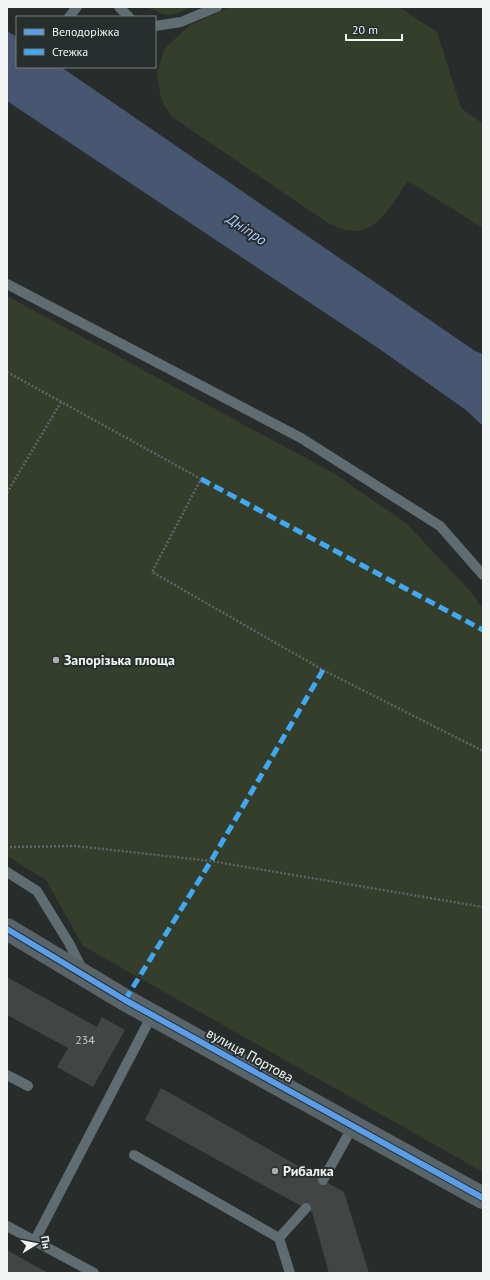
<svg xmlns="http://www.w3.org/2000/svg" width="490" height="1280" font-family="'PT Sans',sans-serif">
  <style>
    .green { fill: #353e2a }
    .water { fill: #475771 }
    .building { fill: #424544 }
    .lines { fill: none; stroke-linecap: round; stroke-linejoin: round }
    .path { stroke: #5e6568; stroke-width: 2.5; stroke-dasharray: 2 2; stroke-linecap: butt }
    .lane { stroke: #5f6c71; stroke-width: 10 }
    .secondary { stroke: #586468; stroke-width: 22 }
    .quiet { stroke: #3fa9f5; stroke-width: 5; stroke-dasharray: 10 5; stroke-linecap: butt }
    .cycleway-casing { stroke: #272e2d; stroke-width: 8 }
    .cycleway { stroke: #5a9eea; stroke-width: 6 }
    .poi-dot { fill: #aaafae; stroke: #272e2d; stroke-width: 1.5 }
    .labels { text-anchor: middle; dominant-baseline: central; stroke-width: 4; stroke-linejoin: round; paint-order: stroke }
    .number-label { font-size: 12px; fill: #c4c9c8 }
    .poi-label { font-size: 14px; font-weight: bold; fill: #f0f5f4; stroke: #272e2d; text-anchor: start }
    .street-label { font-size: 14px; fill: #f0f5f4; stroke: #272e2d }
    .water-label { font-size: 15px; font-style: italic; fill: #a8c9fd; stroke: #272e2d }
  </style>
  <rect width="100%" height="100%" fill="#282d2c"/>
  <!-- green -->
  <path class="green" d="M 147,7 L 192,7 C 170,17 169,18 147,7 Z
    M 230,7 L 399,7 L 437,32 L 461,108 L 483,124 L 483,228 L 408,181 C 394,200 380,232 352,231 C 344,231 335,226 328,223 L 171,116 L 161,99 L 157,73 L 164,49 L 189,26 Z
    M 7,296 L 335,474 L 407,524 L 471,592 L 483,609 L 483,1172 L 83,946 L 46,880 L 7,856 Z"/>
  <!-- water -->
  <path class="water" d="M 7,31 L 17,37 L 17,67 L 61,67 L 475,351 L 483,354 L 483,426 L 466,410 L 378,348 L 7,101 Z"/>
  <!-- building -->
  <path class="building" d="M 7,977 L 97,1027 L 102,1017 L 125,1030 L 93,1087 L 57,1067 L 68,1048 L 7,1015 Z
    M 161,1088 L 344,1192 L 369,1273 L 329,1273 L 312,1212 L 145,1120 Z
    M 7,1250 L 48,1273 L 7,1273 Z"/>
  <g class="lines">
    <!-- path -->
    <path class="path" d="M 7,372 L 201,479 L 152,572 L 323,670 L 483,751
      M 7,493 L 61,402
      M 10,847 L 76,846 L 211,861 L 483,907"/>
    <!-- lane -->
    <path class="lane" d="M 119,7 L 129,17
      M 69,17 L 77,7
      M 155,26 L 181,22 L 217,7
      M 7,284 L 301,438 L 440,526 L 483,575
      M 7,872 L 37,891 L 69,943 L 82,969
      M 7,1075 L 28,1086
      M 134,1155 L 279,1238
      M 323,1180 L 353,1126
      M 7,1226 L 94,1273
      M 35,1240 L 152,1015
      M 290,1273 L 279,1238 L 306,1208"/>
    <!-- secondary -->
    <path class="secondary" d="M 7,929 L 125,1000 L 483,1198"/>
    <!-- quiet -->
    <path class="quiet" d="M 201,479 L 483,630
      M 125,1000 L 211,861 L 323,670"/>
    <!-- cycleway casing -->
    <g class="cycleway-casing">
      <path id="cycleway" d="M 7,929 L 125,1000 L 483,1198"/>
    </g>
    <!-- cycleway -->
    <use href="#cycleway" class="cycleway"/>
  </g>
  <!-- markers -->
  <g class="poi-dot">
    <circle cx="56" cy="660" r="4"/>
    <circle cx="275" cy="1171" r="4"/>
  </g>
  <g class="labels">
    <!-- number labels -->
    <g class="number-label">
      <text x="85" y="1039">234</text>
    </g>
    <!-- poi labels -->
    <g class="poi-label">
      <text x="64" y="660">Запорізька площа</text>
      <text x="283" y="1171">Рибалка</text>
    </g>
    <!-- street labels -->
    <g class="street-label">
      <text transform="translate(250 1055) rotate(29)">вулиця Портова</text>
    </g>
    <!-- water labels -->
    <g class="water-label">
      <text transform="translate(247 229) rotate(34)">Дніпро</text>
    </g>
  </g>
  <!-- border -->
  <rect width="490" height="1280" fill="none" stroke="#f0f5f4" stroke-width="16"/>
  <!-- legend -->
  <rect x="16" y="16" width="140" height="52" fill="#272e2d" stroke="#777e7d"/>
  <rect x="24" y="29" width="20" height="6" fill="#5a9eea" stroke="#777e7d"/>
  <text x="52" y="36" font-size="12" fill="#f0f5f4">Велодоріжка</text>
  <rect x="24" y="49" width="20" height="6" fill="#3fa9f5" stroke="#777e7d"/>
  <text x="52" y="56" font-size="12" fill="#f0f5f4">Стежка</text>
  <!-- north arrow -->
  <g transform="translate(36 1244) rotate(80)" stroke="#272e2d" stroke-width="3" paint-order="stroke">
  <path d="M0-3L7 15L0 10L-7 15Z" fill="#f0f5f4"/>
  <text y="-6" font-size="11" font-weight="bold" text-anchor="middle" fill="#f0f5f4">Пн</text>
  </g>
  <!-- scale -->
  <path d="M346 34v6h56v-6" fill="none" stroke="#f0f5f4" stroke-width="2"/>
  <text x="352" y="34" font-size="12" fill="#f0f5f4" stroke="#272e2d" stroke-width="3" paint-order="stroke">20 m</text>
</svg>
